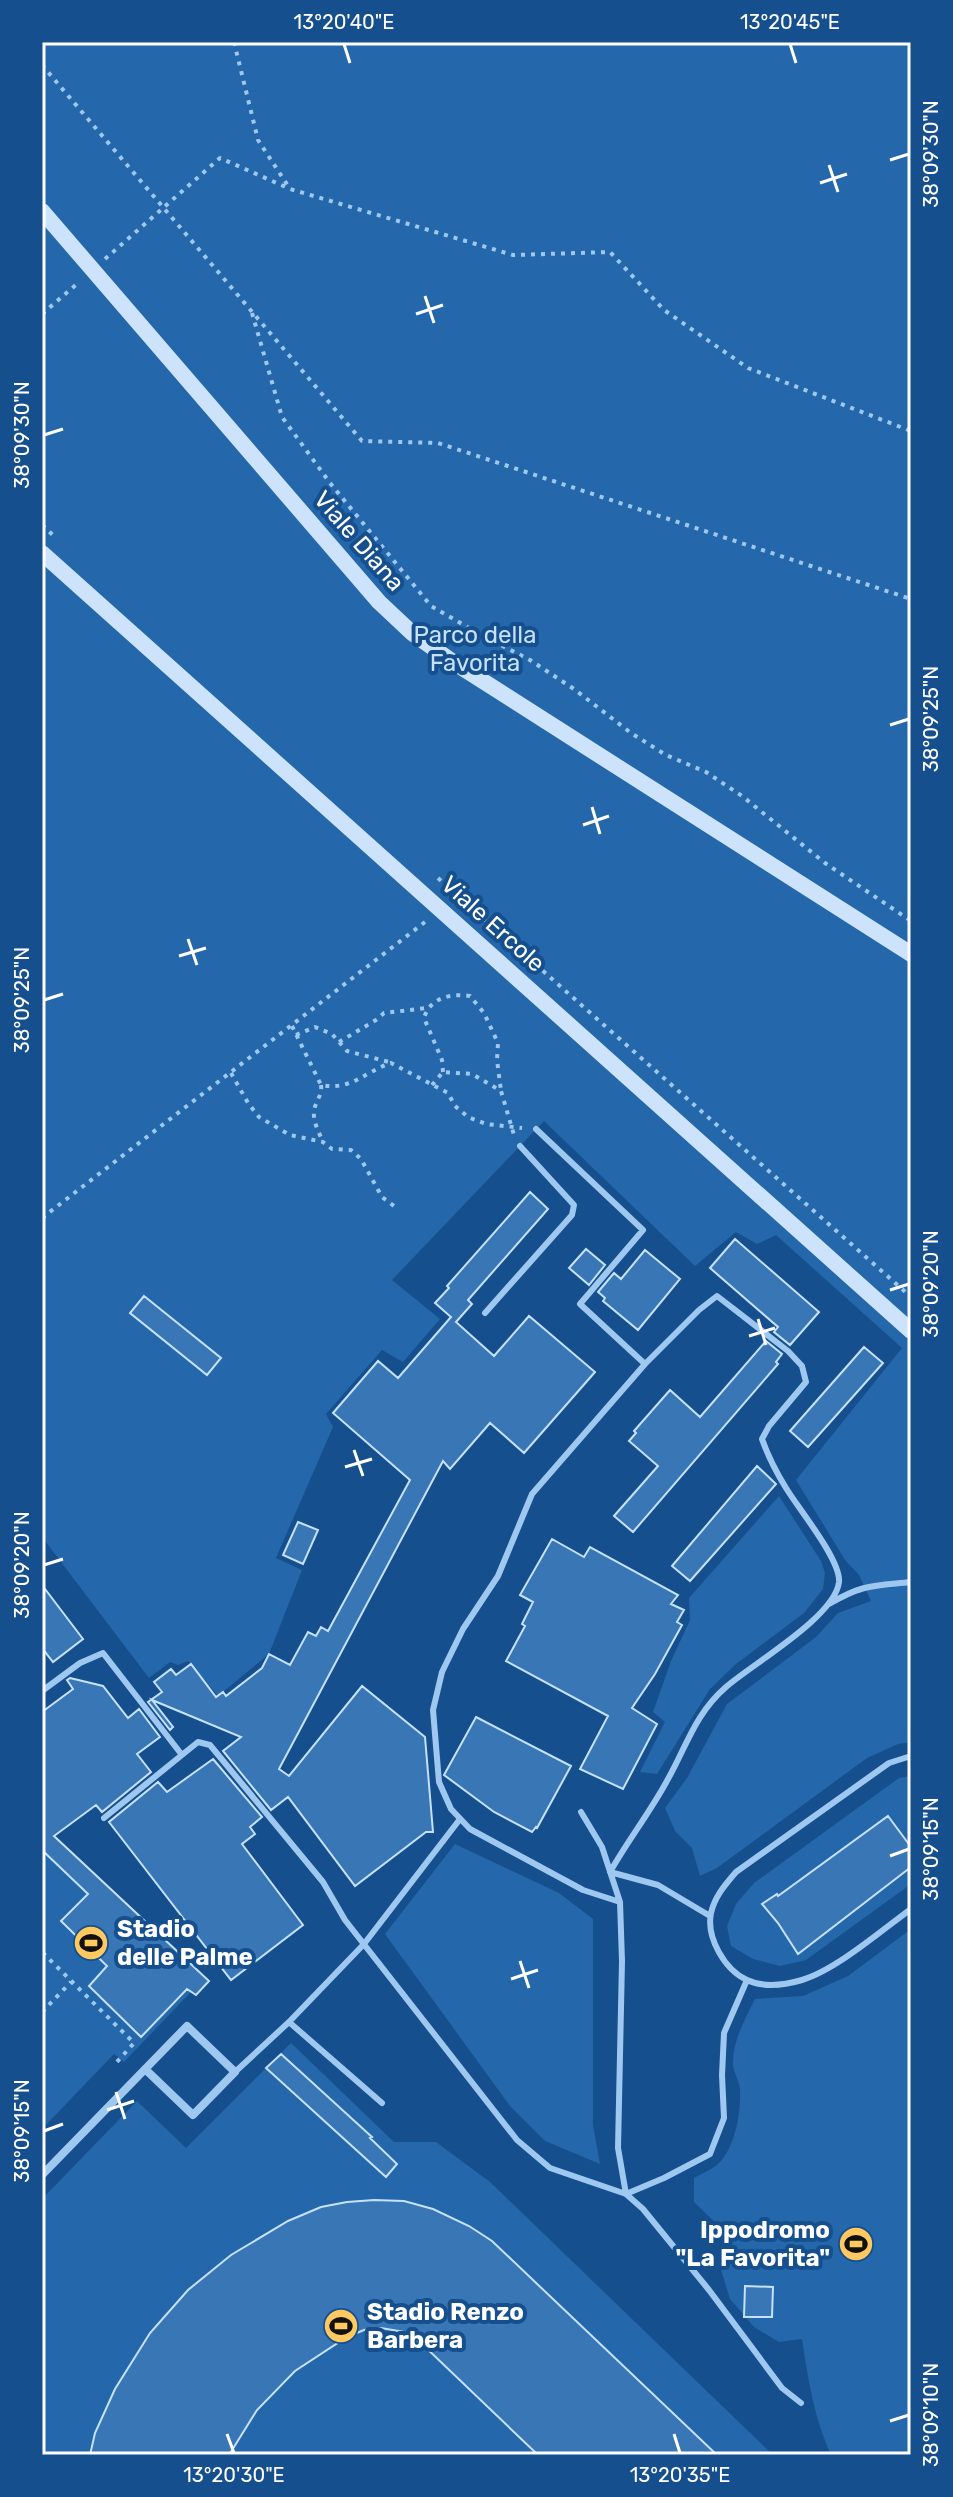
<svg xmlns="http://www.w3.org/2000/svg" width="953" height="2497" font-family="Rubik,sans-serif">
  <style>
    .green { fill: #2467ab }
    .building { fill: #3976b5; stroke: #c6e1fc; stroke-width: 2 }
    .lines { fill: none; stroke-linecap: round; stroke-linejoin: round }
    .path { stroke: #9fc8f0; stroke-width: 4; stroke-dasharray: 4 6; stroke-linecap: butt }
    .lane { stroke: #9fc8f0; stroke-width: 6 }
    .street { stroke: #9fc8f0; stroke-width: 8 }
    .secondary { stroke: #cde3fb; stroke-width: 16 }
    .ticks { fill: none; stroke: #fff; stroke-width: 3 }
    .labels { text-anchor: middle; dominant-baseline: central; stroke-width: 8; stroke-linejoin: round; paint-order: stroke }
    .street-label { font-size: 24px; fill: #fff; stroke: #154f8e }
    .park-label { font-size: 24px; fill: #c6e1fc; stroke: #154f8e }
    .poi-label { font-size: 24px; font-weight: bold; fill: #fff; stroke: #154f8e; text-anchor: start }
    .neatline { fill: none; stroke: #fff; stroke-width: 3 }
    .ticks-label { font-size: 20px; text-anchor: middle; fill: #fff }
  </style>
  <rect width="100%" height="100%" fill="#154f8e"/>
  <!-- green -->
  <path class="green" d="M 42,42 L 911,42 L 911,1742 L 898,1744 L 867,1758 L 717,1868 L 700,1876 L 692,1848 L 675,1831 L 665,1808 L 687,1778 L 727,1704 L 816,1637 L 838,1613 L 871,1601 L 859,1575 L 845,1560 L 796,1480 L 902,1348 L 776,1235 L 757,1244 L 736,1232 L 695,1266 L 544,1121 L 392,1280 L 440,1319 L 403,1362 L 382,1350 L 326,1414 L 333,1427 L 276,1558 L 302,1570 L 269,1654 L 218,1696 L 188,1661 L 178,1665 L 170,1662 L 149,1678 L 42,1537 Z
    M 779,1496 L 821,1561 L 825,1573 L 823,1589 L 804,1613 L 736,1664 L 710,1689 L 657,1774 L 640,1772 L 665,1722 L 653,1712 L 671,1661 L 690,1620 L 689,1598 Z
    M 911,1776 L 911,1884 L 806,1960 L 780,1966 L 753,1959 L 731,1946 L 727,1926 L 736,1904 L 754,1883 L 899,1778 Z
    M 455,1844 L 559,1893 L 593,1919 L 593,2125 L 600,2164 L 545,2141 L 510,2106 L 385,1934 Z
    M 42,1850 L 191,1992 L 124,2062 L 114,2054 L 42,2129 Z
    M 911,1929 L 911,2455 L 831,2455 C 814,2418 808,2379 802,2339 L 779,2342 L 754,2327 L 730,2299 L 721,2270 L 728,2235 L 694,2202 L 694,2178 C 703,2173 715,2168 721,2161 C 736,2143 741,2112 740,2089 C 739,2081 734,2073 733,2065 C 732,2042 745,2019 755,1999 L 803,1996 L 848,1976 Z
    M 291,2043 L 394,2142 L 436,2142 L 490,2182 L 773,2455 L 42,2455 L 42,2199 L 137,2101 L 186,2148 Z"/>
  <!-- building -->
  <path class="building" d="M 530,1192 L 548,1209 L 468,1300 L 472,1304 L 456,1322 L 494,1356 L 529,1316 L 595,1372 L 524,1453 L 490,1423 L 450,1469 L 443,1461 L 279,1769 L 289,1776 L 362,1686 L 425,1737 L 433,1832 L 426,1832 L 355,1886 L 288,1797 L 271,1810 L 223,1751 L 241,1737 L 152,1700 L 173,1727 L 170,1730 L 148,1702 L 162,1692 L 154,1682 L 171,1669 L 176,1675 L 191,1664 L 216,1697 L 223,1692 L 226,1696 L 262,1668 L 269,1654 L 290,1665 L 308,1632 L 316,1636 L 321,1627 L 328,1631 L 410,1480 L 333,1413 L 378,1361 L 398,1378 L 451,1317 L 435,1303 L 449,1288 L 447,1286 Z
    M 735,1239 L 819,1312 L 790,1345 L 774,1332 L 778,1327 L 710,1268 Z
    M 586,1249 L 605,1265 L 589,1285 L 569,1268 Z
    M 645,1250 L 680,1279 L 638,1330 L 603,1301 L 605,1298 L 598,1292 L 614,1273 L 621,1279 Z
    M 144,1296 L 221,1358 L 207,1375 L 130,1313 Z
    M 766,1341 L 782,1354 L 776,1362 L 778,1364 L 633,1532 L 614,1516 L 658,1466 L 629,1441 L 636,1433 L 634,1431 L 670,1390 L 700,1417 Z
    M 864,1347 L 883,1363 L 808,1447 L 790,1431 Z
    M 757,1466 L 776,1484 L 690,1581 L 672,1566 Z
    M 298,1522 L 318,1530 L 303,1564 L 283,1555 Z
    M 552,1539 L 584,1557 L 590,1547 L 678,1595 L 671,1604 L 684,1610 L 677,1622 L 682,1625 L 655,1674 L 632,1708 L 657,1724 L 623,1789 L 580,1769 L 608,1716 L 506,1661 L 525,1626 L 522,1624 L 533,1602 L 520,1595 Z
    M 42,1585 L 83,1639 L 53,1662 L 42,1648 Z
    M 70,1678 L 103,1686 L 128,1718 L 139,1709 L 160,1737 L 137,1754 L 151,1772 L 102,1812 L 96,1805 L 54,1836 L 209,1981 L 196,1995 L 187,1989 L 141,2037 L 89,1986 L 107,1966 L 61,1921 L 88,1894 L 42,1850 L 42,1712 L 73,1689 L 67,1680 Z
    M 476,1717 L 571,1766 L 537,1828 L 536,1827 L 532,1832 L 494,1812 L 444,1775 Z
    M 213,1759 L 262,1817 L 250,1827 L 255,1834 L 242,1844 L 303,1925 L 231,1980 L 109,1822 L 158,1782 L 167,1792 Z
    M 888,1816 L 911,1847 L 911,1867 L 798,1954 L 778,1923 L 762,1904 L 777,1894 L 778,1896 Z
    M 281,2054 L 372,2137 L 370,2138 L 397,2164 L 386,2177 L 266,2068 Z
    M 374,2200 L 404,2201 L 433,2209 L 469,2226 L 492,2241 L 717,2455 L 538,2455 L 420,2342 L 404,2332 L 381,2328 L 364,2330 L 347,2337 L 295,2371 L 257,2410 L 229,2455 L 90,2455 L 95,2433 L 115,2389 L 150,2333 L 188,2290 L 231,2255 L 288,2221 L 321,2207 L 347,2202 Z
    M 745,2286 L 773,2287 L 772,2317 L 744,2317 Z"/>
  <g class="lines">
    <!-- path -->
    <path class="path" d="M 234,42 L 258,140 L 290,189 L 513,255 L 610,252 L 664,310 L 748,368 L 911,431
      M 42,65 L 362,441 L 438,443 L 911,599
      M 105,259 L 220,158 L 288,188
      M 252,313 L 282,417 L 330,483 L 431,606 L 483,636 L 530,660 L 574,689 L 631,733 L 666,755 L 706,772 L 742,796 L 825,863 L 911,921
      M 42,314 L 78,283
      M 42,525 L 55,537
      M 438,878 L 911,1297
      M 292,1026 L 321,1085 C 351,1091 364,1072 391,1063 L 448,1093 L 455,1106 L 468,1117 L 486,1124 L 522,1128
      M 296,1035 L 315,1027 L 332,1034 L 347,1051 L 389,1062
      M 339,1042 L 376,1020 L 384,1013 L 427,1008
      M 443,1072 L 442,1060 L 424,1018 C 430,998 450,993 470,996 L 484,1013 L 498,1043 L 497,1060 L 501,1091
      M 231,1073 L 248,1103 L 259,1117 L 290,1135 L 323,1142 L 332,1149 L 351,1150 L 361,1159 L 382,1197 L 398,1209
      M 321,1085 C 322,1094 319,1096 316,1104 C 310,1117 318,1130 323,1142
      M 432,1085 L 443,1072 L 472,1074 L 501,1091 L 514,1135
      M 42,1218 L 425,922
      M 42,1954 L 44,1954 L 134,2043 L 116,2063
      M 42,2012 L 71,1982"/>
    <!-- lane -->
    <path class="lane" d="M 536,1129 L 643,1230 L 580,1304 L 645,1364 L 532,1494 L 498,1576 L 463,1629 L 442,1672 L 433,1710 L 439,1782 L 451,1809 L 470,1829 L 583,1890 L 620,1902
      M 485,1313 L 572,1215 L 574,1205 L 520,1146
      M 645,1364 L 699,1310 L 717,1296 L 788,1351 L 802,1366 L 806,1382 L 769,1426 L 762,1439 C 768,1456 776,1472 786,1488 C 798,1508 841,1560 839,1582 C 835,1617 752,1664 726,1687 C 695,1714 687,1745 668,1779 C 651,1811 628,1840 610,1872 L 658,1885 L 710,1916
      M 829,1604 C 863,1584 873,1586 911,1582
      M 42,1691 L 80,1663 L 103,1653 L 182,1755
      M 911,1756 L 889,1763 L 736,1872 C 725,1885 715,1896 711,1913 C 706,1938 725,1970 747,1980 C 764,1988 785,1985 802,1980 C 836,1970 882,1930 911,1909
      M 581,1812 L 602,1847 L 620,1902 L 622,1961 L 618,2148 L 626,2194 L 664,2178 L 710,2154 L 724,2118 L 722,2075 L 724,2033 L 747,1980
      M 104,1818 L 198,1742 L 210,1745 L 323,1882 L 345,1920 L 517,2140 L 550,2168 L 626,2194 L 643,2209 L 709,2290 L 782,2388 L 801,2403
      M 289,2022 L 364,1944 L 460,1819
      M 235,2072 L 289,2022 L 382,2103"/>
    <!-- street -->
    <path class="street" d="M 42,2175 L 187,2026 L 235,2072 L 193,2115 L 145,2069"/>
    <!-- secondary -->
    <path class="secondary" d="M 42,211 L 379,602 L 412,633 L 453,662 L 911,954
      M 42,553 L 911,1331"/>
  </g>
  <!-- ticks -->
  <path class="ticks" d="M 344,44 L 350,63M 790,44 L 796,63M 890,160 L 909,154M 829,165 L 838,192M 820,183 L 847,174M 425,296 L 434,323M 416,314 L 443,305M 44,435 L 63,429M 890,725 L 909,719M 592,807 L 600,834M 583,825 L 609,816M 188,939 L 197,965M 179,956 L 206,948M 44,1000 L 63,994M 890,1290 L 909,1284M 758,1319 L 766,1345M 749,1336 L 775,1328M 354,1450 L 363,1476M 345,1467 L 372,1459M 44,1565 L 63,1559M 890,1856 L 909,1849M 520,1961 L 529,1988M 511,1979 L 538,1970M 116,2092 L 125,2119M 107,2110 L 134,2101M 44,2131 L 63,2124M 890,2421 L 909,2415M 227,2434 L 234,2453M 674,2434 L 680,2453"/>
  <!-- icons -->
  <defs>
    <g id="stadium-disc" transform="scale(1.8)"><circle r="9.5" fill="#ffc95f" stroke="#154f8e"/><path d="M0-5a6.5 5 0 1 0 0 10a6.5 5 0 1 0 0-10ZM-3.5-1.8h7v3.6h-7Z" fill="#111"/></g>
  </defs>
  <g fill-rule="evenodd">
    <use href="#stadium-disc" x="91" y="1943"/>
    <use href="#stadium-disc" x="856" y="2244"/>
    <use href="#stadium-disc" x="341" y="2326"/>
  </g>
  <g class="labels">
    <!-- street labels -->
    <g class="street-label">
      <text transform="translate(359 541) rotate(49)">Viale Diana</text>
      <text transform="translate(493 924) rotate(42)">Viale Ercole</text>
    </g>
    <!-- park labels -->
    <g class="park-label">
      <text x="475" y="635">Parco della<tspan x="475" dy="28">Favorita</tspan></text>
    </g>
    <!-- poi labels -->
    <g class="poi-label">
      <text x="117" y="1929">Stadio<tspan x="117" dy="28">delle Palme</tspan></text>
      <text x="830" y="2230" text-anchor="end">Ippodromo<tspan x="830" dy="28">"La Favorita"</tspan></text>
      <text x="367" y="2312">Stadio Renzo<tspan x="367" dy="28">Barbera</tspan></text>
    </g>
  </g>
  <!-- border -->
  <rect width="953" height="2497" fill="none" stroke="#154f8e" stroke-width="88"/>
  <rect x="44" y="44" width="865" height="2409" class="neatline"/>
  <g class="ticks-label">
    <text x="344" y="29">13°20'40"E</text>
    <text x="790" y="29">13°20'45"E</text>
    <text transform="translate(931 154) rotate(-90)" y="7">38°09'30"N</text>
    <text transform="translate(22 435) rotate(-90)" y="7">38°09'30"N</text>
    <text transform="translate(931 719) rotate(-90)" y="7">38°09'25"N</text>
    <text transform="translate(22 1000) rotate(-90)" y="7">38°09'25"N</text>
    <text transform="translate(931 1284) rotate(-90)" y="7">38°09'20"N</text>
    <text transform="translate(22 1565) rotate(-90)" y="7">38°09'20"N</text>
    <text transform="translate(931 1849) rotate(-90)" y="7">38°09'15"N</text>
    <text transform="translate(22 2131) rotate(-90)" y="7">38°09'15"N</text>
    <text transform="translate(931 2415) rotate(-90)" y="7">38°09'10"N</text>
    <text x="234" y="2482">13°20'30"E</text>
    <text x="680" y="2482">13°20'35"E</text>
  </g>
</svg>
